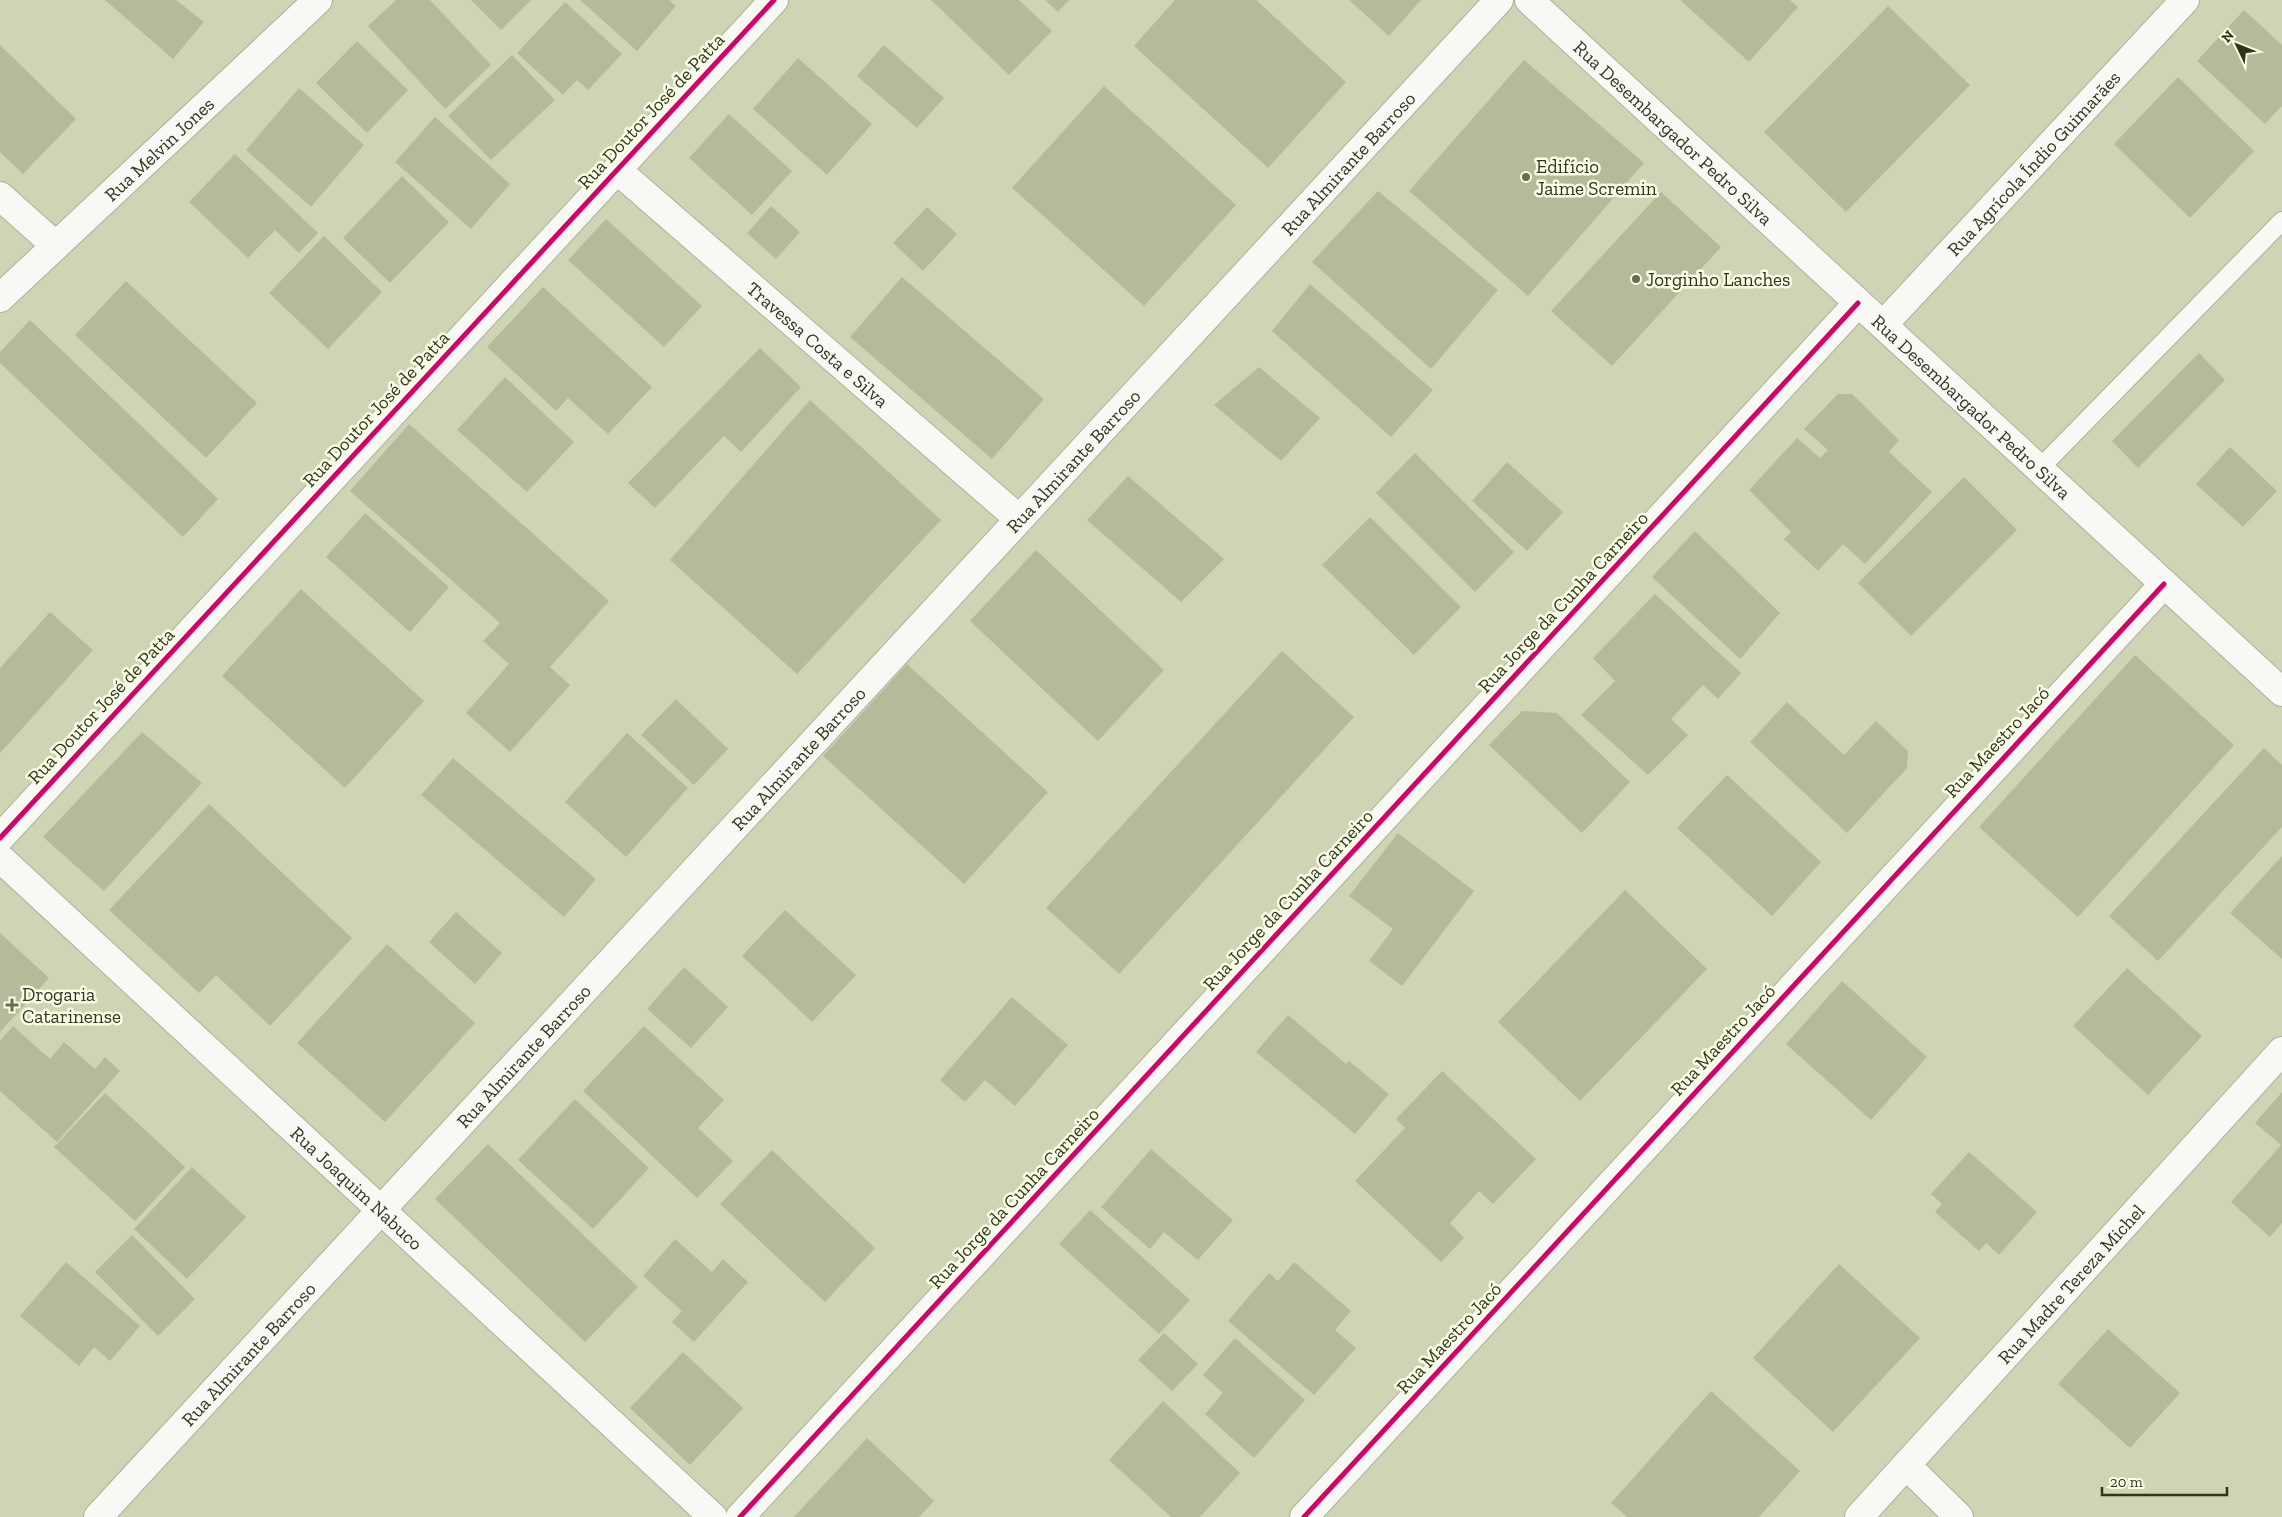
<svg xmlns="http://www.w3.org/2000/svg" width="2282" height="1517" font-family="'Zilla Slab',serif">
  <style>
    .building { fill: #b4bb9a }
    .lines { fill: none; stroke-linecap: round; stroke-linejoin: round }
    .lane-casing { stroke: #acb298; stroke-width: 20 }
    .street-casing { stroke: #acb298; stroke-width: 30 }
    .secondary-casing { stroke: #acb298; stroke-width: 30 }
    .primary-casing { stroke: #acb298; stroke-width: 30 }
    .lane { stroke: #f8f9f4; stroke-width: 18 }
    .street { stroke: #f8f9f4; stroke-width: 28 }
    .secondary { stroke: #f8f9f4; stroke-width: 28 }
    .primary { stroke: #f8f9f4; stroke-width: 28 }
    .cycleway-casing { stroke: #f9ffe7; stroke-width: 8 }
    .cycleway { stroke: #d6006c; stroke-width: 5 }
    .poi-dot { fill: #676d52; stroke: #f9ffe7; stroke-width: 2 }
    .labels { text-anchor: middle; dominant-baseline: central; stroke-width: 5; stroke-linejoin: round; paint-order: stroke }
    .street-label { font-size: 19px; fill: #30351d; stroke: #f9ffe7 }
    .poi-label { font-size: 19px; fill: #30351d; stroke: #f9ffe7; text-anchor: start }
  </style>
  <rect width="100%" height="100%" fill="#cdd5b4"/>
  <!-- building -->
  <path class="building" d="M 105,0 L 176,0 L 204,22 L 173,59 Z
    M 396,0 L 430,0 L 491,65 L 445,109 L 368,26 Z
    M 471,0 L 531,0 L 501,30 Z
    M 580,0 L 669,0 L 676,6 L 637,51 Z
    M 931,0 L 1019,0 L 1052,31 L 1009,75 Z
    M 1045,0 L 1069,0 L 1058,12 Z
    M 1175,0 L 1256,0 L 1346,82 L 1268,168 L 1134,46 Z
    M 1349,0 L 1421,0 L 1389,36 Z
    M 1680,0 L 1790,0 L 1798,7 L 1749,62 Z
    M 565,2 L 622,54 L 588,90 L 577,80 L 563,95 L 517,53 Z
    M 1888,6 L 1970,85 L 1846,212 L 1764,132 Z
    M 2244,10 L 2282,45 L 2282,106 L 2265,124 L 2197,61 Z
    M 357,41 L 408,90 L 367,133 L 316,83 Z
    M 0,45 L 76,119 L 23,174 L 0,152 Z
    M 884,45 L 944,98 L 917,128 L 857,76 Z
    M 512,55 L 555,100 L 491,160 L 448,116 Z
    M 798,58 L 872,124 L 827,175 L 753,109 Z
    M 1524,60 L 1644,163 L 1528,296 L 1409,191 Z
    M 2178,77 L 2254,151 L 2190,218 L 2114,144 Z
    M 1104,86 L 1236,205 L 1144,306 L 1012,188 Z
    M 299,88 L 364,145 L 311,207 L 246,150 Z
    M 729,114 L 792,171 L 752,215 L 689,158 Z
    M 435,117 L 510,184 L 471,229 L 395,162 Z
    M 235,154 L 318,233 L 299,253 L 275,230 L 248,258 L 189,202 Z
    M 402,176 L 449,222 L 390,283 L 343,238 Z
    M 1378,191 L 1498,290 L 1431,369 L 1312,262 Z
    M 1661,192 L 1721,247 L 1612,366 L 1551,311 Z
    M 771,206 L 800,232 L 776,259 L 747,233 Z
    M 927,207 L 957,234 L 923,271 L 893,243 Z
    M 606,219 L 702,306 L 664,347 L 568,260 Z
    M 324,236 L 382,292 L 328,349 L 269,293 Z
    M 902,277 L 1044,399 L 992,459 L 850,337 Z
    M 126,281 L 257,403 L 206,458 L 75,335 Z
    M 1310,284 L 1433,390 L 1391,437 L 1272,331 Z
    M 543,287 L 652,387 L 608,434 L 568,398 L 556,411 L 487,347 Z
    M 30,320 L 218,499 L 183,537 L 0,363 L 0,352 Z
    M 760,348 L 801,387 L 741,452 L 724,436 L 655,508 L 628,483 Z
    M 2199,353 L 2225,380 L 2138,468 L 2112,441 Z
    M 1259,367 L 1320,418 L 1281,461 L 1214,405 Z
    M 505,377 L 574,442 L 527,492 L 457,430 Z
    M 1838,394 L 1852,394 L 1899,440 L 1889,452 L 1932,492 L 1865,564 L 1843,544 L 1818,571 L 1784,539 L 1791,532 L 1749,490 L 1797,438 L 1820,458 L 1828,450 L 1804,429 Z
    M 810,400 L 941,520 L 797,674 L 670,560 Z
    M 409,424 L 609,601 L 550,667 L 570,685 L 510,752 L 466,713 L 509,664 L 483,641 L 500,623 L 350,491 Z
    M 2230,447 L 2277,491 L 2243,527 L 2196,484 Z
    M 1415,453 L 1514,552 L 1475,592 L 1376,493 Z
    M 1507,462 L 1563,512 L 1527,551 L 1472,501 Z
    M 1128,476 L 1224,559 L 1181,602 L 1087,520 Z
    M 1964,477 L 2017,530 L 1911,636 L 1858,583 Z
    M 365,513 L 449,587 L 410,632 L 326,557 Z
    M 1370,517 L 1461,607 L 1414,655 L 1322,565 Z
    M 1695,531 L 1780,613 L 1740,659 L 1652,577 Z
    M 1036,550 L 1164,670 L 1098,741 L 970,621 Z
    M 301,589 L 424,701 L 345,788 L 222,676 Z
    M 1655,594 L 1741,673 L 1718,699 L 1703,685 L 1671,719 L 1688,735 L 1648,775 L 1581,715 L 1615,681 L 1593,658 Z
    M 50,612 L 93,650 L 0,753 L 0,668 Z
    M 1282,651 L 1354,717 L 1119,974 L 1046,908 Z
    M 2135,655 L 2234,745 L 2078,917 L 1979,827 Z
    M 907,664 L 1048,792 L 964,884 L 823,756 Z
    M 676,699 L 728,749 L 694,785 L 641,735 Z
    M 1787,702 L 1844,755 L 1876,721 L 1908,751 L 1907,768 L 1847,833 L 1750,742 Z
    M 1522,711 L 1557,713 L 1630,782 L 1582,833 L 1489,745 Z
    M 142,732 L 202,783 L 104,891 L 43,837 Z
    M 627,733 L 688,788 L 626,857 L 565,802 Z
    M 2264,748 L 2282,765 L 2282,827 L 2158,961 L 2109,916 Z
    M 453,758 L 596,879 L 564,917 L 421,795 Z
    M 1727,775 L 1821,862 L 1772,916 L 1677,828 Z
    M 209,804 L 352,938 L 270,1026 L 216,975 L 199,993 L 109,910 Z
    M 1398,833 L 1474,891 L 1402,986 L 1369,961 L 1393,929 L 1349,896 Z
    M 2282,856 L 2282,959 L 2230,913 Z
    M 1625,890 L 1707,969 L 1580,1101 L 1498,1022 Z
    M 785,910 L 856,975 L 812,1022 L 742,956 Z
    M 456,912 L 502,953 L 475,984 L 429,942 Z
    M 0,933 L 49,978 L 0,1032 Z
    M 387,944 L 475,1023 L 385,1122 L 297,1043 Z
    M 684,967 L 728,1007 L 691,1048 L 647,1009 Z
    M 2127,968 L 2202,1036 L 2148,1095 L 2073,1026 Z
    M 1842,981 L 1927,1057 L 1871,1120 L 1786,1044 Z
    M 1012,997 L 1068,1045 L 1015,1106 L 985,1080 L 965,1102 L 940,1080 Z
    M 1288,1015 L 1346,1064 L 1349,1061 L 1389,1094 L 1355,1134 L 1256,1052 Z
    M 13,1026 L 50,1059 L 64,1042 L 95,1069 L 105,1057 L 120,1071 L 57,1142 L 0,1091 L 0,1041 Z
    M 644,1026 L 724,1100 L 698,1128 L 733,1161 L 697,1198 L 583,1091 Z
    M 1442,1071 L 1536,1159 L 1493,1204 L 1479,1191 L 1450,1223 L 1464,1238 L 1441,1262 L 1355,1181 L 1405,1128 L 1396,1119 Z
    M 2282,1092 L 2282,1223 L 2270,1237 L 2231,1202 L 2281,1145 L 2255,1123 Z
    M 105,1093 L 185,1167 L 135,1221 L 54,1147 Z
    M 575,1099 L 649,1168 L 593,1229 L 518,1160 Z
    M 488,1144 L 638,1287 L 585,1342 L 435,1199 Z
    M 1151,1149 L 1233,1220 L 1198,1260 L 1164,1232 L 1150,1249 L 1101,1207 Z
    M 772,1150 L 875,1248 L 825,1302 L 720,1204 Z
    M 1969,1152 L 2037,1212 L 1999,1255 L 1986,1243 L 1979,1251 L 1935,1212 L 1942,1204 L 1931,1194 Z
    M 192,1167 L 246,1217 L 187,1279 L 134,1229 Z
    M 1090,1210 L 1190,1300 L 1159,1334 L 1059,1244 Z
    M 132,1235 L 195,1299 L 158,1336 L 95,1272 Z
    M 675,1239 L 712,1272 L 723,1259 L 748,1282 L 694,1342 L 672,1322 L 682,1311 L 643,1276 Z
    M 66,1262 L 140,1326 L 110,1361 L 94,1347 L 79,1366 L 20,1316 Z
    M 1294,1262 L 1351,1311 L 1335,1330 L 1356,1348 L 1314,1395 L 1228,1321 L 1269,1273 L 1278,1281 Z
    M 1839,1264 L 1920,1338 L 1833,1432 L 1753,1358 Z
    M 2108,1329 L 2180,1393 L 2130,1448 L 2058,1384 Z
    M 1164,1333 L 1198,1364 L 1172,1391 L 1138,1360 Z
    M 1235,1338 L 1305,1400 L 1254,1458 L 1205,1414 L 1223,1393 L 1203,1375 Z
    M 683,1352 L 743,1408 L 690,1465 L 630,1408 Z
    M 1711,1391 L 1800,1471 L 1759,1517 L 1627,1517 L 1611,1503 Z
    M 1163,1401 L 1240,1473 L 1200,1517 L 1171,1517 L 1109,1460 Z
    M 867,1438 L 934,1501 L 919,1517 L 794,1517 Z"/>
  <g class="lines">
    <!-- lane casing -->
    <g class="lane-casing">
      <path id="lane" d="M 2039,469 L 2282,221"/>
    </g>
    <!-- street casing -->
    <g class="street-casing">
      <g id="street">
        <path id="s1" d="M 617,170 L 1019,519"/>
        <path d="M 0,196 L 56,246"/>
        <path id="s2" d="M 0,298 L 318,0"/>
        <path id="s3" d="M 1883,325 L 2185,0"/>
        <path d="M 0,838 L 774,0"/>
        <path d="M 1906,1465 L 1959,1517"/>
        <path id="s4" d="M 98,1517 L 381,1210"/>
        <path d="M 740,1517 L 1858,303"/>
        <path d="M 1304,1517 L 2164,584"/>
        <path id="s5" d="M 1859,1517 L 2282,1051"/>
      </g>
    </g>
    <!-- secondary casing -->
    <g class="secondary-casing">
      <g id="secondary">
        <path id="s6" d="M 381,1210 L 1499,0"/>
      </g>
    </g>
    <!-- primary casing -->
    <g class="primary-casing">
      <g id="primary">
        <path id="s7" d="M 1529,0 L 2282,692"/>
        <path id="s8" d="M 0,858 L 713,1517"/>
      </g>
    </g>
    <!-- lane -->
    <use href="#lane" class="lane"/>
    <!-- street -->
    <use href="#street" class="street"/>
    <!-- secondary -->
    <use href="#secondary" class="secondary"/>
    <!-- primary -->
    <use href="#primary" class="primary"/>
    <!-- cycleway casing -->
    <g class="cycleway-casing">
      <path id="cycleway" d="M 0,838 L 774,0
        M 740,1517 L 1858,303
        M 1304,1517 L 2164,584"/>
    </g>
    <!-- cycleway -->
    <use href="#cycleway" class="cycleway"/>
  </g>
  <!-- markers -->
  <g class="poi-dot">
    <circle cx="1526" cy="177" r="5"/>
    <circle cx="1636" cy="279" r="5"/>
    <path d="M9.5 997.5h5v5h5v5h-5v5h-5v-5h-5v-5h5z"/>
  </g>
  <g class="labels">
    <!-- street labels -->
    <g class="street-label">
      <text transform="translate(651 111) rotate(-47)">Rua Doutor José de Patta</text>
      <text stroke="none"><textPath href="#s7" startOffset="196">Rua Desembargador Pedro Silva</textPath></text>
      <text stroke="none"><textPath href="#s2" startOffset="218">Rua Melvin Jones</textPath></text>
      <text stroke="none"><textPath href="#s6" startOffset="1425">Rua Almirante Barroso</textPath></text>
      <text stroke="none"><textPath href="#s3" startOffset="221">Rua Agrícola Índio Guimarães</textPath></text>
      <text stroke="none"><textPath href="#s1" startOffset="266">Travessa Costa e Silva</textPath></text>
      <text stroke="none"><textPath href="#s7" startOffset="601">Rua Desembargador Pedro Silva</textPath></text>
      <text transform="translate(376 409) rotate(-47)">Rua Doutor José de Patta</text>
      <text stroke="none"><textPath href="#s6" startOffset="1020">Rua Almirante Barroso</textPath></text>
      <text transform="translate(1563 602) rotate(-47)">Rua Jorge da Cunha Carneiro</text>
      <text transform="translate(101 706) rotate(-47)">Rua Doutor José de Patta</text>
      <text transform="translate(1997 742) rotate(-47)">Rua Maestro Jacó</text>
      <text stroke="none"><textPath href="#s6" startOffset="615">Rua Almirante Barroso</textPath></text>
      <text transform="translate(1288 900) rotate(-47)">Rua Jorge da Cunha Carneiro</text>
      <text transform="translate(1723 1040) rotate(-47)">Rua Maestro Jacó</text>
      <text stroke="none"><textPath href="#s6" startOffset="210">Rua Almirante Barroso</textPath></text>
      <text stroke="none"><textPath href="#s8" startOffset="486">Rua Joaquim Nabuco</textPath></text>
      <text transform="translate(1014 1198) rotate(-47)">Rua Jorge da Cunha Carneiro</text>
      <text stroke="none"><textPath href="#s5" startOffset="315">Rua Madre Tereza Michel</textPath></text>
      <text transform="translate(1449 1338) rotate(-47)">Rua Maestro Jacó</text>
      <text stroke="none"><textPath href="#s4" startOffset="222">Rua Almirante Barroso</textPath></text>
    </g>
    <!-- poi labels -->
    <g class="poi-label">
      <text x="1536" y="166">Edifício<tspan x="1536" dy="22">Jaime Scremin</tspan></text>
      <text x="1646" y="279">Jorginho Lanches</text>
      <text x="22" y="994">Drogaria<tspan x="22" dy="22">Catarinense</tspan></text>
    </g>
  </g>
  <!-- north arrow -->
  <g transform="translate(2237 45) rotate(313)" stroke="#f9ffe7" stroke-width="4" paint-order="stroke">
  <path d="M0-4L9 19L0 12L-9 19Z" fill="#30351d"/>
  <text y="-8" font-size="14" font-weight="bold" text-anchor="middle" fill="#30351d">N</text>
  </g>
  <!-- scale -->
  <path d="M2102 1487v8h125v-8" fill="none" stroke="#30351d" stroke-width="2.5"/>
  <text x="2110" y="1487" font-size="15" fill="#30351d" stroke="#f9ffe7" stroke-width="4" paint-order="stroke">20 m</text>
</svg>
